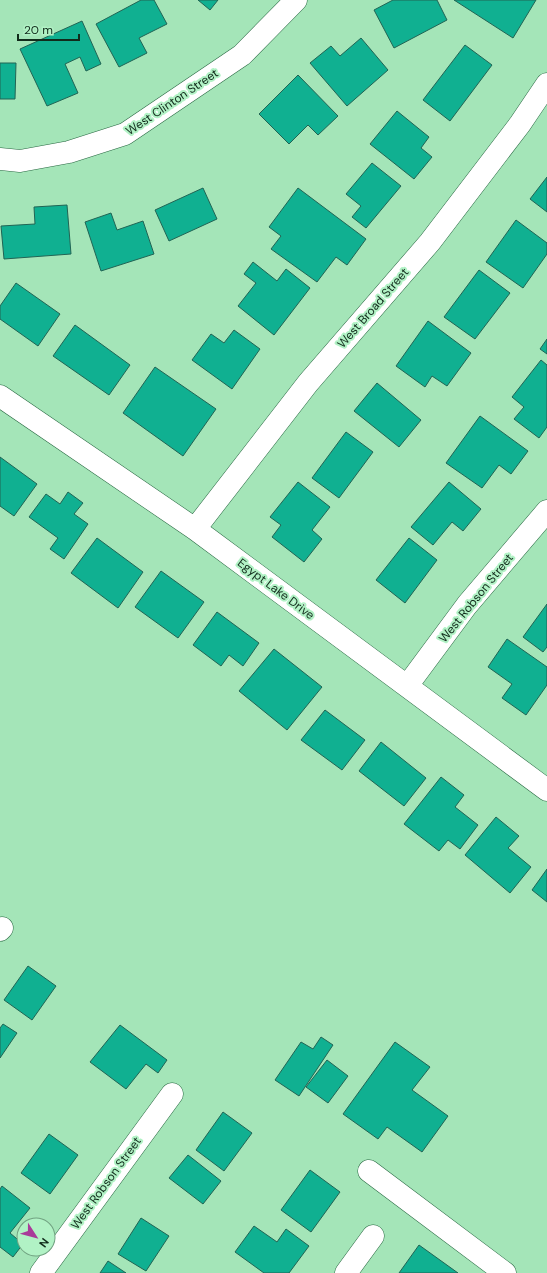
<svg xmlns="http://www.w3.org/2000/svg" width="547" height="1273" font-family="'DM Sans',sans-serif">
  <style>
    .building { fill: #10b091; stroke: #216454 }
    .lines { fill: none; stroke-linecap: round; stroke-linejoin: round }
    .minor-casing { stroke: #296842; stroke-width: 23 }
    .minor { stroke: #fff; stroke-width: 22 }
    .labels { text-anchor: middle; dominant-baseline: central; stroke-width: 4; stroke-linejoin: round; paint-order: stroke }
    .street-label { font-size: 12px; fill: #112b1b; stroke: #b1f2c5 }
  </style>
  <rect width="100%" height="100%" fill="#a4e5b8"/>
  <!-- building -->
  <path class="building" d="M 141,0 L 154,0 L 167,24 L 139,38 L 147,53 L 119,67 L 96,24 Z
    M 198,0 L 218,0 L 210,10 Z
    M 393,0 L 437,0 L 447,20 L 394,48 L 374,10 Z
    M 454,0 L 536,0 L 513,38 Z
    M 82,21 L 101,64 L 86,71 L 80,57 L 65,64 L 78,93 L 47,106 L 20,49 Z
    M 361,38 L 388,70 L 347,106 L 310,63 L 331,46 L 340,56 Z
    M 465,45 L 492,65 L 450,121 L 423,100 Z
    M 0,63 L 16,63 L 15,99 L 0,99 Z
    M 298,75 L 338,116 L 318,135 L 308,125 L 289,144 L 259,114 Z
    M 397,111 L 429,137 L 421,148 L 432,157 L 414,179 L 370,144 Z
    M 372,163 L 401,186 L 366,228 L 352,217 L 361,206 L 346,194 Z
    M 547,177 L 547,212 L 530,199 Z
    M 203,188 L 217,219 L 169,241 L 155,210 Z
    M 298,188 L 366,239 L 347,265 L 336,257 L 317,282 L 271,249 L 281,236 L 269,227 Z
    M 67,205 L 71,254 L 4,259 L 1,226 L 35,224 L 34,207 Z
    M 111,213 L 117,230 L 143,221 L 154,254 L 101,271 L 85,222 Z
    M 516,220 L 547,243 L 547,254 L 523,288 L 486,262 Z
    M 253,262 L 277,281 L 286,269 L 310,288 L 274,335 L 238,306 L 256,283 L 244,274 Z
    M 479,270 L 510,293 L 475,339 L 444,317 Z
    M 16,283 L 60,314 L 38,346 L 0,319 L 0,306 Z
    M 428,321 L 471,353 L 447,386 L 432,376 L 425,387 L 396,366 Z
    M 75,325 L 130,365 L 109,395 L 53,356 Z
    M 234,330 L 260,349 L 232,389 L 192,360 L 211,334 L 224,343 Z
    M 547,339 L 547,354 L 540,349 Z
    M 541,360 L 547,365 L 547,427 L 539,438 L 514,419 L 524,407 L 512,397 Z
    M 155,367 L 216,409 L 183,456 L 123,413 Z
    M 377,383 L 421,420 L 399,447 L 354,411 Z
    M 480,416 L 528,451 L 511,474 L 499,465 L 482,488 L 446,463 Z
    M 346,432 L 373,452 L 339,498 L 312,478 Z
    M 0,457 L 37,484 L 14,516 L 0,506 Z
    M 298,482 L 330,507 L 312,530 L 322,539 L 304,562 L 272,537 L 281,525 L 270,517 Z
    M 449,482 L 481,509 L 463,531 L 452,522 L 433,545 L 411,527 Z
    M 68,492 L 83,503 L 74,514 L 88,524 L 64,559 L 50,549 L 58,538 L 29,517 L 46,494 L 60,504 Z
    M 97,538 L 143,572 L 118,608 L 71,573 Z
    M 409,538 L 437,560 L 405,603 L 376,580 Z
    M 161,571 L 204,602 L 178,638 L 135,607 Z
    M 547,604 L 547,647 L 543,652 L 523,637 Z
    M 217,612 L 259,643 L 243,666 L 229,655 L 221,666 L 193,645 Z
    M 507,639 L 547,667 L 547,685 L 526,715 L 502,698 L 512,684 L 488,667 Z
    M 274,649 L 322,687 L 287,730 L 239,691 Z
    M 325,710 L 365,740 L 342,770 L 301,740 Z
    M 381,742 L 426,778 L 404,806 L 359,771 Z
    M 441,777 L 464,795 L 455,807 L 478,825 L 460,849 L 448,840 L 439,851 L 404,824 Z
    M 496,817 L 519,836 L 508,848 L 531,867 L 510,893 L 465,855 Z
    M 547,869 L 547,902 L 532,890 Z
    M 28,966 L 56,986 L 32,1020 L 4,1000 Z
    M 3,1024 L 17,1033 L 0,1058 L 0,1028 Z
    M 120,1025 L 167,1060 L 158,1073 L 146,1064 L 126,1089 L 90,1062 Z
    M 321,1037 L 333,1045 L 299,1096 L 275,1080 L 301,1042 L 313,1049 Z
    M 395,1042 L 430,1067 L 412,1090 L 448,1116 L 422,1152 L 387,1127 L 378,1139 L 343,1114 Z
    M 327,1060 L 348,1076 L 328,1103 L 306,1087 Z
    M 223,1112 L 252,1133 L 224,1171 L 196,1150 Z
    M 49,1134 L 78,1155 L 50,1194 L 21,1173 Z
    M 188,1155 L 221,1181 L 203,1204 L 169,1178 Z
    M 310,1170 L 340,1192 L 311,1232 L 281,1210 Z
    M 2,1186 L 30,1208 L 10,1233 L 23,1244 L 13,1257 L 0,1247 L 0,1189 Z
    M 141,1218 L 169,1236 L 146,1271 L 118,1254 Z
    M 254,1226 L 277,1242 L 286,1229 L 309,1246 L 289,1273 L 264,1273 L 235,1252 Z
    M 419,1245 L 458,1273 L 399,1273 Z
    M 108,1261 L 126,1273 L 100,1273 Z"/>
  <g class="lines">
    <!-- minor casing -->
    <g class="minor-casing">
      <path id="minor" d="M 0,159 L 20,161 L 69,152 L 125,134 L 242,55 L 296,0
        M 0,396 L 195,529 L 547,790
        M 195,529 L 308,383 L 430,242 L 520,124 L 547,84
        M 407,686 L 467,605 L 547,511
        M 0,930 L 2,928
        M 369,1171 L 505,1273
        M 41,1273 L 172,1094
        M 346,1273 L 373,1236"/>
    </g>
    <!-- minor -->
    <use href="#minor" class="minor"/>
  </g>
  <g class="labels">
    <!-- street labels -->
    <g class="street-label">
      <text transform="translate(172 102) rotate(-34)">West Clinton Street</text>
      <text transform="translate(373 308) rotate(-49)">West Broad Street</text>
      <text transform="translate(276 589) rotate(37)">Egypt Lake Drive</text>
      <text transform="translate(476 598) rotate(-51)">West Robson Street</text>
      <text transform="translate(106 1183) rotate(-54)">West Robson Street</text>
    </g>
  </g>
  <!-- north arrow -->
  <g transform="translate(36 1237) rotate(126)"><circle r="19" fill="#b1f2c5" stroke="#71a281"/>
  <path d="M0-3L7 15L0 10L-7 15Z" fill="#a93b99"/>
  <text y="-6" font-size="11" font-weight="bold" text-anchor="middle" fill="#112b1b">N</text>
  </g>
  <!-- scale -->
  <path d="M18 34v6h61v-6" fill="none" stroke="#112b1b" stroke-width="2"/>
  <text x="24" y="34" font-size="12" fill="#112b1b" stroke="#b1f2c5" stroke-width="3" paint-order="stroke">20 m</text>
</svg>
